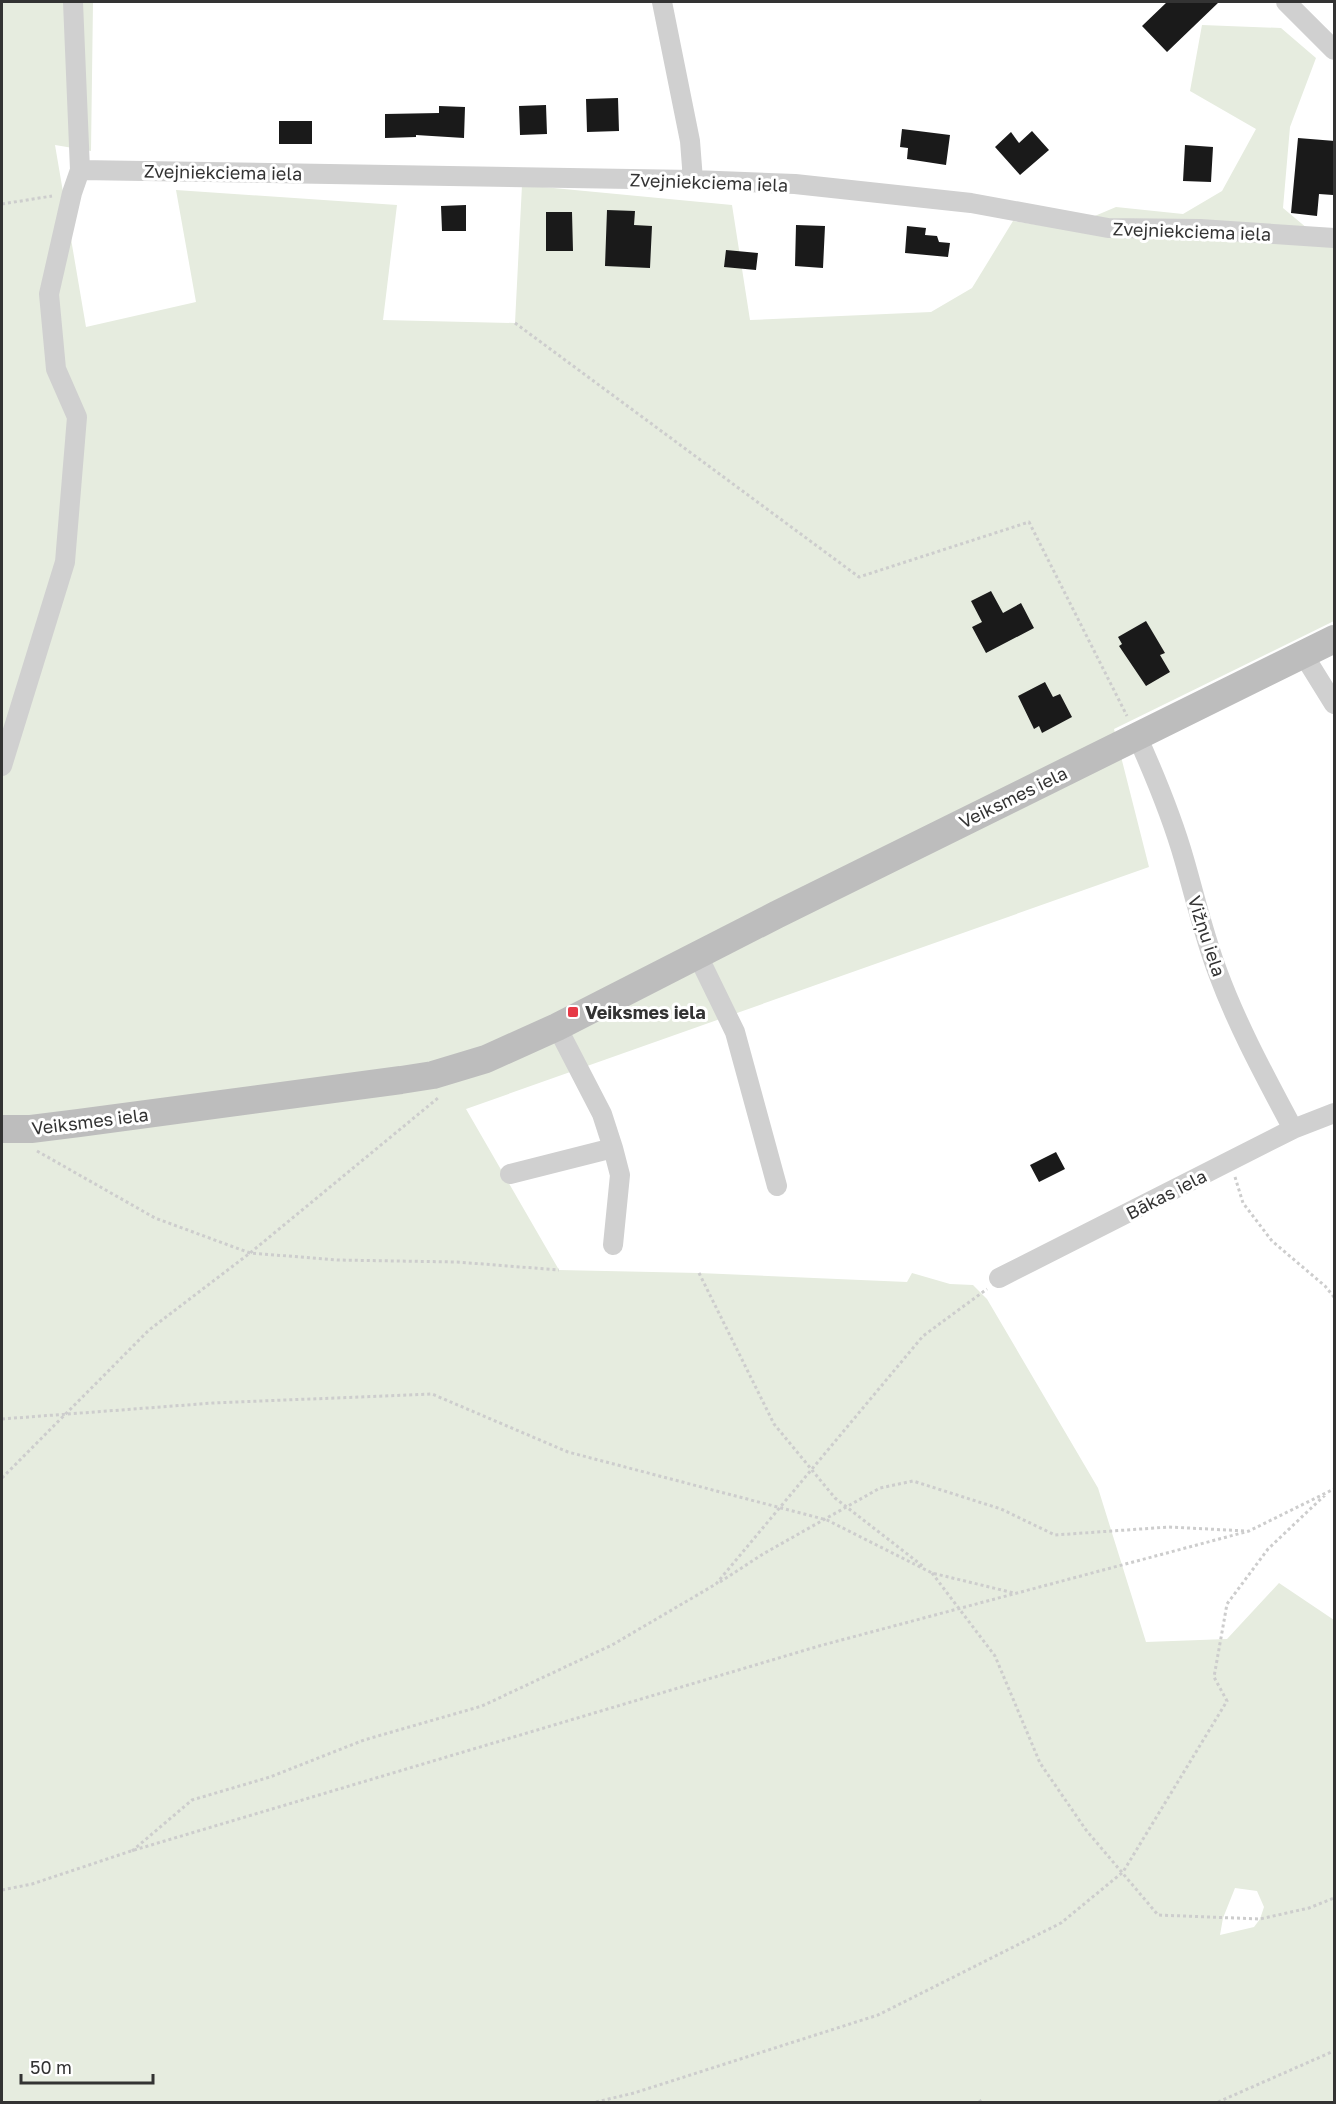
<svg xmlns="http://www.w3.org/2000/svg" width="1336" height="2104" font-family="'Golos Text',sans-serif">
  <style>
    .green { fill: #e6ecdf; fill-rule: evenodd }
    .building { fill: #1a1a1a }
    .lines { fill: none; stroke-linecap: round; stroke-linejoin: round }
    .path { stroke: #cdcdcd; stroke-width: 3; stroke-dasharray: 3 3; stroke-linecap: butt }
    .minor { stroke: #d0d0d0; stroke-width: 20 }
    .secondary { stroke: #bdbdbd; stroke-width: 28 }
    .poi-dot { fill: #e63946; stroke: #fff; stroke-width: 2 }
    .labels { text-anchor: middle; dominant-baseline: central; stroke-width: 6; stroke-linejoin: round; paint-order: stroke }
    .street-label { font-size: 18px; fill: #333; stroke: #fff }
    .poi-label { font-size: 18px; font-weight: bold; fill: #333; stroke: #fff; text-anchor: start }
  </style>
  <rect width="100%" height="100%" fill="#fff"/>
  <!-- green -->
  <path class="green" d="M 2,2 L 93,2 L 91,151 L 55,145 L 86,327 L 196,302 L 176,190 L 397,205 L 383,320 L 515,323 L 522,185 L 732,205 L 750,320 L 931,312 L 972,288 L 1013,221 L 1064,229 L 1116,207 L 1183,214 L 1222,191 L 1256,129 L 1190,91 L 1202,25 L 1281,28 L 1316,58 L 1290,127 L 1283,208 L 1326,244 L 1334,245 L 1334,621 L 1114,729 L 1149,867 L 466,1109 L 559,1270 L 699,1273 L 907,1282 L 912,1273 L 950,1284 L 973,1285 L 987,1299 L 1098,1488 L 1146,1642 L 1227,1639 L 1279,1583 L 1334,1620 L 1334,2102 L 2,2102 ZM 1235,1888 L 1257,1891 L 1264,1907 L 1260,1919 L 1254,1927 L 1220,1935 L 1223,1918 Z"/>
  <!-- building -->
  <path class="building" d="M 1167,2 L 1219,2 L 1167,52 L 1142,26 Z
    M 618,98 L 619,131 L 587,132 L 586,99 Z
    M 546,105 L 547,134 L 520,135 L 519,106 Z
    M 439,106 L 465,107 L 464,138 L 416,135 L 416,137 L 385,138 L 385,114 L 439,113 Z
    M 279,121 L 312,121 L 312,144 L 279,144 Z
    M 902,129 L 950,135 L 946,165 L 907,159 L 908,148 L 900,147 Z
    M 1032,131 L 1049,150 L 1020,175 L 995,147 L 1011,132 L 1019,143 Z
    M 1298,138 L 1335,141 L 1333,195 L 1319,194 L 1317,216 L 1291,213 Z
    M 1185,145 L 1213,147 L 1211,182 L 1183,181 Z
    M 466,205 L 466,231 L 442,231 L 441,206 Z
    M 607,210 L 635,211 L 634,225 L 652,226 L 650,268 L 605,266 Z
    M 546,212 L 572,212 L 573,251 L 546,251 Z
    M 796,225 L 825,226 L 823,268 L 795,266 Z
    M 907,226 L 926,228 L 925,235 L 937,236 L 939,242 L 950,243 L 948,257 L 905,253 Z
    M 726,250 L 758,253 L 756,270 L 724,267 Z
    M 991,591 L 1003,613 L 1021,603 L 1034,628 L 986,653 L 972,627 L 982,622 L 971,601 Z
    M 1146,621 L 1165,653 L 1160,655 L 1170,672 L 1146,686 L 1119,646 L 1122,644 L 1118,637 Z
    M 1045,682 L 1053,697 L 1060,694 L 1072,717 L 1042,733 L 1039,726 L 1034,729 L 1018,696 Z
    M 1056,1152 L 1065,1169 L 1039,1182 L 1030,1165 Z"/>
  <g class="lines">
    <!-- path -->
    <path class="path" d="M 2,204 L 52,196
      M 515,323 L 859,577 L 1029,522 L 1127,716
      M 37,1151 L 155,1218 L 250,1253 L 338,1260 L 457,1262 L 559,1270
      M 1235,1177 L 1243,1203 L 1272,1241 L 1325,1286 L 1334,1297
      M 699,1273 L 774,1424 L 835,1498 L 924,1567
      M 2,1419 L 213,1403 L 432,1394 L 568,1452 L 827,1520 L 932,1573 L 1014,1593
      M 2,1478 L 149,1330 L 250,1253 L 438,1098
      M 932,1573 L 995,1656 L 1040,1763 L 1086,1830 L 1158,1915 L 1260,1919 L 1309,1908 L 1334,1898
      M 720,1582 L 763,1554 L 880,1488 L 913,1481 L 1001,1509 L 1055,1535 L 1169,1527 L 1246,1531
      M 132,1851 L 192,1800 L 270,1777 L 364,1740 L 482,1706 L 612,1645 L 716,1584 L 923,1336 L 987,1289
      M 2,1890 L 32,1884 L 131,1851 L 819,1646 L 1249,1531 L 1334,1489
      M 596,2102 L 634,2093 L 878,2015 L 1061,1923 L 1123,1872 L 1227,1701 L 1214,1677 L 1227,1604 L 1268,1549 L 1325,1495
      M 979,2102 L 982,2100
      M 1218,2102 L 1334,2051"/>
    <!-- minor -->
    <path class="minor" d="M 662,2 L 690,141 L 693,180
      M 1286,2 L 1334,50
      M 80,170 L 693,180 L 795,184 L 971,203 L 1108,228 L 1200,229 L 1334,238
      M 1303,654 L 1334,704
      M 1137,736 C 1155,776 1172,817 1184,859 C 1195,897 1204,936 1218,973 C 1238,1027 1266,1078 1293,1129
      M 2,766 L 65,562 L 77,417 L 56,369 L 49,294 L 72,193 L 80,170 L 73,2
      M 697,954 L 735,1032 L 777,1186
      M 557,1027 L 602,1114 L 613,1148 L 620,1175 L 613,1245
      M 510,1174 L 613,1148
      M 999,1278 L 1293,1129 L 1334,1113"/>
    <!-- secondary -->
    <path class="secondary" d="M 2,1129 L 31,1129 L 79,1123 L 401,1080 L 433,1075 L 486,1059 L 557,1027 L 776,915 L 1334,639"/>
  </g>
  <!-- markers -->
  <rect class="poi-dot" x="567" y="1006" width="12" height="12" rx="3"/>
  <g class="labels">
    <!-- street labels -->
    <g class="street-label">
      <text transform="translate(223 172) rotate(1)">Zvejniekciema iela</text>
      <text transform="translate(709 182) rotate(2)">Zvejniekciema iela</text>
      <text transform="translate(1192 231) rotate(2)">Zvejniekciema iela</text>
      <text transform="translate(1013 797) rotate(-26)">Veiksmes iela</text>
      <text transform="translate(1207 936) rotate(72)">Vižņu iela</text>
      <text transform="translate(90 1121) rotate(-7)">Veiksmes iela</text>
      <text transform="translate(1166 1194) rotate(-27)">Bākas iela</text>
    </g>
    <!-- poi labels -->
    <g class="poi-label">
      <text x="585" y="1012">Veiksmes iela</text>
    </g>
  </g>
  <!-- border -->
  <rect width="1336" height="2104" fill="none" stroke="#333333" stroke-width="6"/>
  <!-- scale -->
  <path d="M21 2074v9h132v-9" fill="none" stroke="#333333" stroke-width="3"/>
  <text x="30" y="2074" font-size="18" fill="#333333" stroke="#ffffff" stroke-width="4.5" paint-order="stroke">50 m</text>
</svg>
